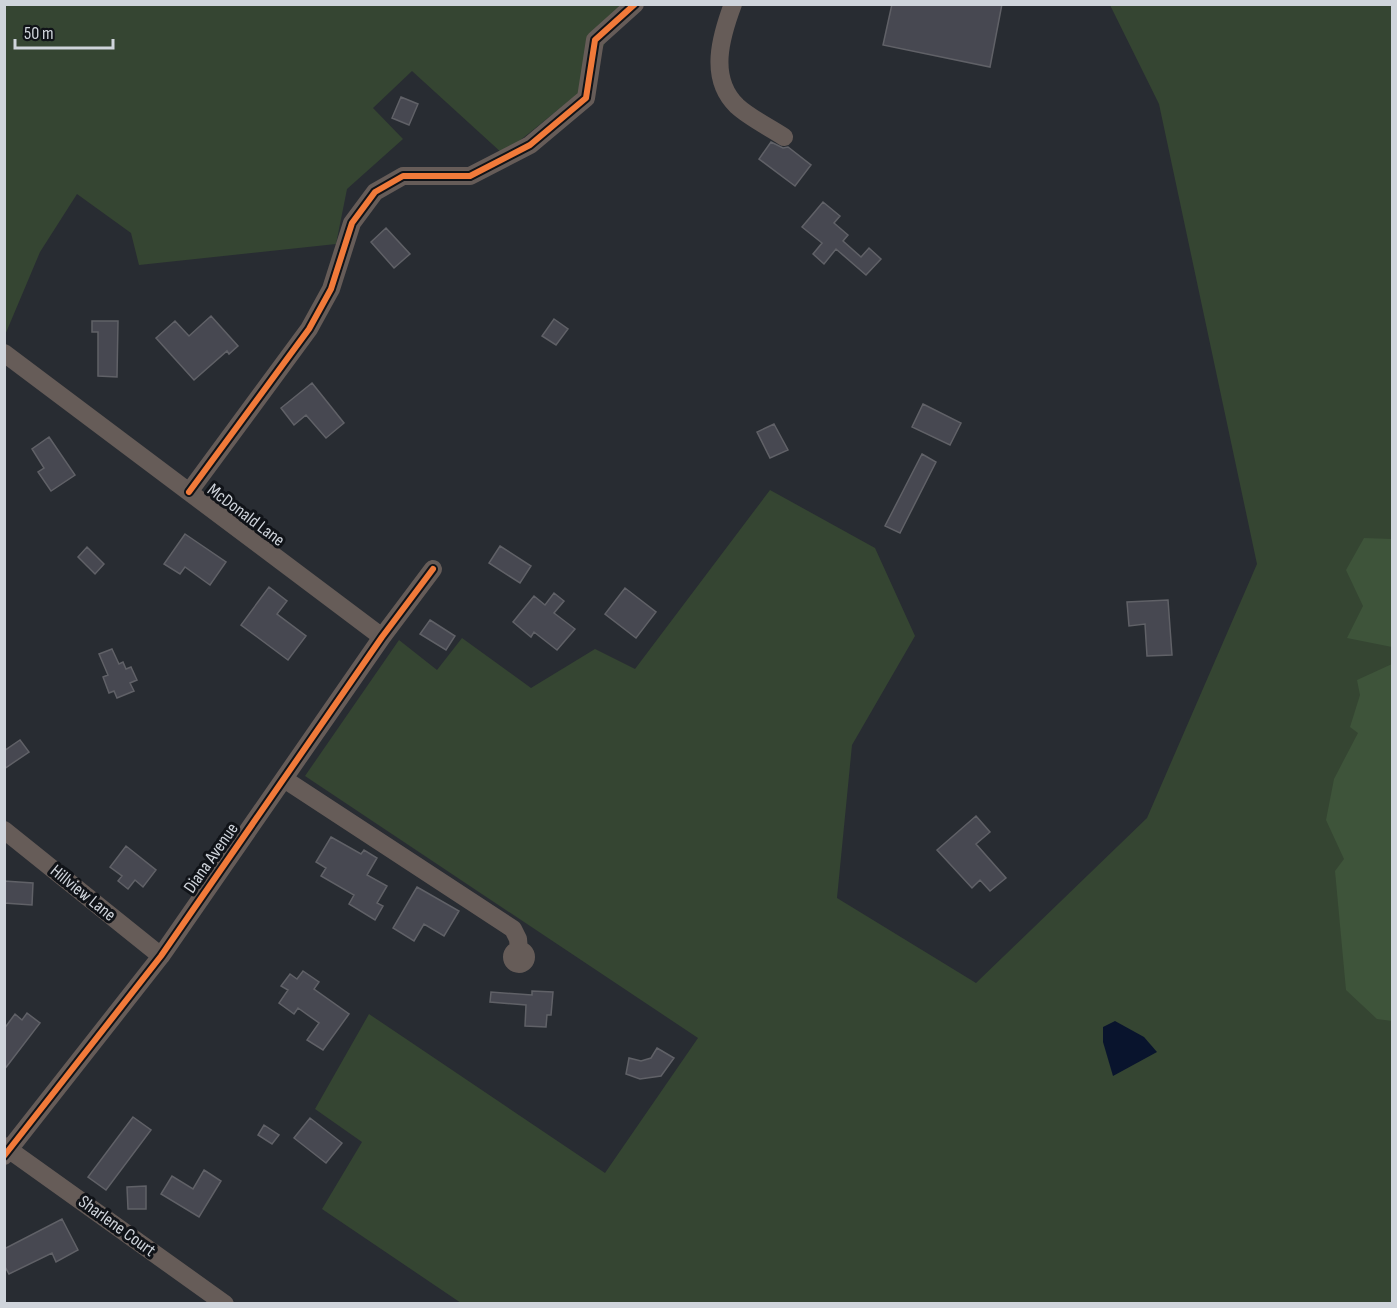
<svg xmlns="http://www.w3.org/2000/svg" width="1397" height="1308" font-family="'Sofia Sans Condensed',sans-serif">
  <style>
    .green { fill: #354532 }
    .forest { fill: #3e543a }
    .water { fill: #09142d }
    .building { fill: #474851; stroke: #606167; stroke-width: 1.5 }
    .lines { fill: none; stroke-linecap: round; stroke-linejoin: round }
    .minor { stroke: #665c58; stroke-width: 18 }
    .cycleway-casing { stroke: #101318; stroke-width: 10 }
    .cycleway { stroke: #f17a3a; stroke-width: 6 }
    .labels { text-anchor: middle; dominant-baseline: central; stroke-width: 6; stroke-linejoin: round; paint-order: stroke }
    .street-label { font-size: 18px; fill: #cfd4db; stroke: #101318 }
  </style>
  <rect width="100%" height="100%" fill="#282c32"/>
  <!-- green -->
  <path class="green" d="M 5,5 L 622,5 L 584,89 L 503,154 L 412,71 L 373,108 L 403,139 L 347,189 L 336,244 L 139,265 L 131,233 L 77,194 L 40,252 L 5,335 Z
    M 1110,5 L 1392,5 L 1392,1303 L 461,1303 L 322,1209 L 362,1142 L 315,1109 L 369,1014 L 605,1173 L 698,1038 L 305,776 L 399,640 L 437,670 L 462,638 L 531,688 L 595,649 L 635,669 L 770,490 L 875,548 L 915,636 L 852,745 L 837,898 L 976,983 L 1147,818 L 1257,564 L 1159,104 Z"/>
  <!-- forest -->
  <path class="forest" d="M 1364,538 L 1392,539 L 1392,647 L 1347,638 L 1363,606 L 1346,570 Z
    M 1392,664 L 1392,1021 L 1377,1019 L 1346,990 L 1335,871 L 1344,859 L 1326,820 L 1334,779 L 1358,733 L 1350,727 L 1360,695 L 1357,680 Z"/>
  <!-- water -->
  <path class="water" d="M 1115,1021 L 1144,1037 L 1157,1052 L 1113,1076 L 1103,1042 L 1103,1027 Z"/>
  <!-- building -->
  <path class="building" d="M 892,4 L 1002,4 L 990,67 L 883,45 Z
    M 401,97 L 418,104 L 409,125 L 392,118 Z
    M 771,142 L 783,148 L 788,147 L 811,165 L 795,186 L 759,159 Z
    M 823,202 L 840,216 L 834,223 L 848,235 L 843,241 L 861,257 L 869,248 L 881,259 L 866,275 L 836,249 L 824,264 L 813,254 L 822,243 L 802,227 Z
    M 386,228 L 410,254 L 394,268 L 371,242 Z
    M 211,316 L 238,346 L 229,354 L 227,351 L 194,380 L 156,338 L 175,321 L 189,336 Z
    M 554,319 L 568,329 L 556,345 L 542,336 Z
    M 92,321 L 118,321 L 117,377 L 98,376 L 98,332 L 92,332 Z
    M 312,383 L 344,423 L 326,438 L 306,415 L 294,425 L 281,408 Z
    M 923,404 L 961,423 L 950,445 L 912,427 Z
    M 774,424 L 788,450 L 770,458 L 757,432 Z
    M 49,437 L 75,475 L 51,491 L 38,472 L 44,468 L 32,449 Z
    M 922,454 L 936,462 L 900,533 L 885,526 Z
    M 185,534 L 226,562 L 210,585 L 185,567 L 180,574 L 164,564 Z
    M 500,546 L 531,566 L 520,583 L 489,563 Z
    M 87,547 L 104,564 L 95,574 L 78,557 Z
    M 269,587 L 287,601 L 277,614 L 306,636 L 288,660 L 241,625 Z
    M 625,588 L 656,612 L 636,638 L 605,614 Z
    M 554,593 L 564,601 L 554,613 L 575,629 L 557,650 L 534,632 L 531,637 L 513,622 L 534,596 L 545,605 Z
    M 1168,600 L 1172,655 L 1147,656 L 1145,624 L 1129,626 L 1127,602 Z
    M 430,620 L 455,636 L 446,650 L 420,634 Z
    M 112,649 L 119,664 L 123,662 L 126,669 L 131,667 L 137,680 L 130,683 L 134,691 L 117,698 L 114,691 L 109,693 L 103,677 L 108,675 L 99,654 Z
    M 20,740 L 29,752 L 4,769 L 4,751 Z
    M 976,816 L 990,832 L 976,844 L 1006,878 L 990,891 L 980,880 L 972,888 L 937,850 Z
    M 331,837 L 361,854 L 364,850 L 377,858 L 367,875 L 387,886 L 377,903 L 383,906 L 375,920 L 349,904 L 354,895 L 321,876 L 326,868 L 316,862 Z
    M 126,846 L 156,870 L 143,887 L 135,880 L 128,889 L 118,881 L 122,876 L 110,867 Z
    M 4,881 L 33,883 L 32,905 L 4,903 Z
    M 417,887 L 459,911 L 444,936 L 424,924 L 414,941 L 393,928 Z
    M 303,971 L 319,982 L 314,989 L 349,1014 L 323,1050 L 307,1040 L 319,1023 L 298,1008 L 294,1014 L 279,1003 L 288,990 L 281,986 L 290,974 L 297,979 Z
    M 532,991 L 553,992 L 551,1015 L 547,1015 L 546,1027 L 525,1026 L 526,1005 L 490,1002 L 491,992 L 532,995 Z
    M 27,1013 L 40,1023 L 4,1070 L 4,1029 L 15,1014 L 22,1020 Z
    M 657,1048 L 674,1058 L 661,1076 L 640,1079 L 626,1074 L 629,1058 L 641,1061 L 651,1058 Z
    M 133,1117 L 151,1130 L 106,1190 L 88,1177 Z
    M 310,1118 L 342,1143 L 326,1163 L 294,1138 Z
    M 264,1125 L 279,1135 L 272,1144 L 258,1135 Z
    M 204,1170 L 221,1181 L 199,1217 L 161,1194 L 172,1176 L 193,1189 Z
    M 146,1186 L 146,1209 L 128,1209 L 127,1187 Z
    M 62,1219 L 78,1250 L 56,1262 L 52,1253 L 9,1274 L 4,1265 L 4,1249 Z"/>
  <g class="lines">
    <!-- minor -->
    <path class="minor" d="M 733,4 C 721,36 708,78 737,106 C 750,118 769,127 784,137
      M 4,353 L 382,637
      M 189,492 L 309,329 L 331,289 L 352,223 L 375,192 L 403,176 L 470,176 L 530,145 L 586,98 L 595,40 L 635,4
      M 284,779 L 513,929 L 518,939 L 519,950
      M 4,830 L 161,956
      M512 957a7 7 0 1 1 14 0a7 7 0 1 1-14 0Z
      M 4,1146 L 225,1304
      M 4,1156 L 161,956 L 382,637 L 433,569"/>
    <!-- cycleway casing -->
    <g class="cycleway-casing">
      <path id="cycleway" d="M 189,492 L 309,329 L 331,289 L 352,223 L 375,192 L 403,176 L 470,176 L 530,145 L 586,98 L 595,40 L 635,4
        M 4,1156 L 161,956 L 382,637 L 433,569"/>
    </g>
    <!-- cycleway -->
    <use href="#cycleway" class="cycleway"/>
  </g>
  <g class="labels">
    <!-- street labels -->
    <g class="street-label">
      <text transform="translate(246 515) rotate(37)">McDonald Lane</text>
      <text transform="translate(211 858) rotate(-55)">Diana Avenue</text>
      <text transform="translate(83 893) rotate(39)">Hillview Lane</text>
      <text transform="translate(117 1226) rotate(36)">Sharlene Court</text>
    </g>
  </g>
  <!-- border -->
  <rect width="1397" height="1308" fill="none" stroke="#cfd4db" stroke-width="12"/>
  <!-- scale -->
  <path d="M15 39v9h98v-9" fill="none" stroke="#cfd4db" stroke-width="3"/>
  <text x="24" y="39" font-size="18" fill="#cfd4db" stroke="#101318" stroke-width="4.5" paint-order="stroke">50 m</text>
</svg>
